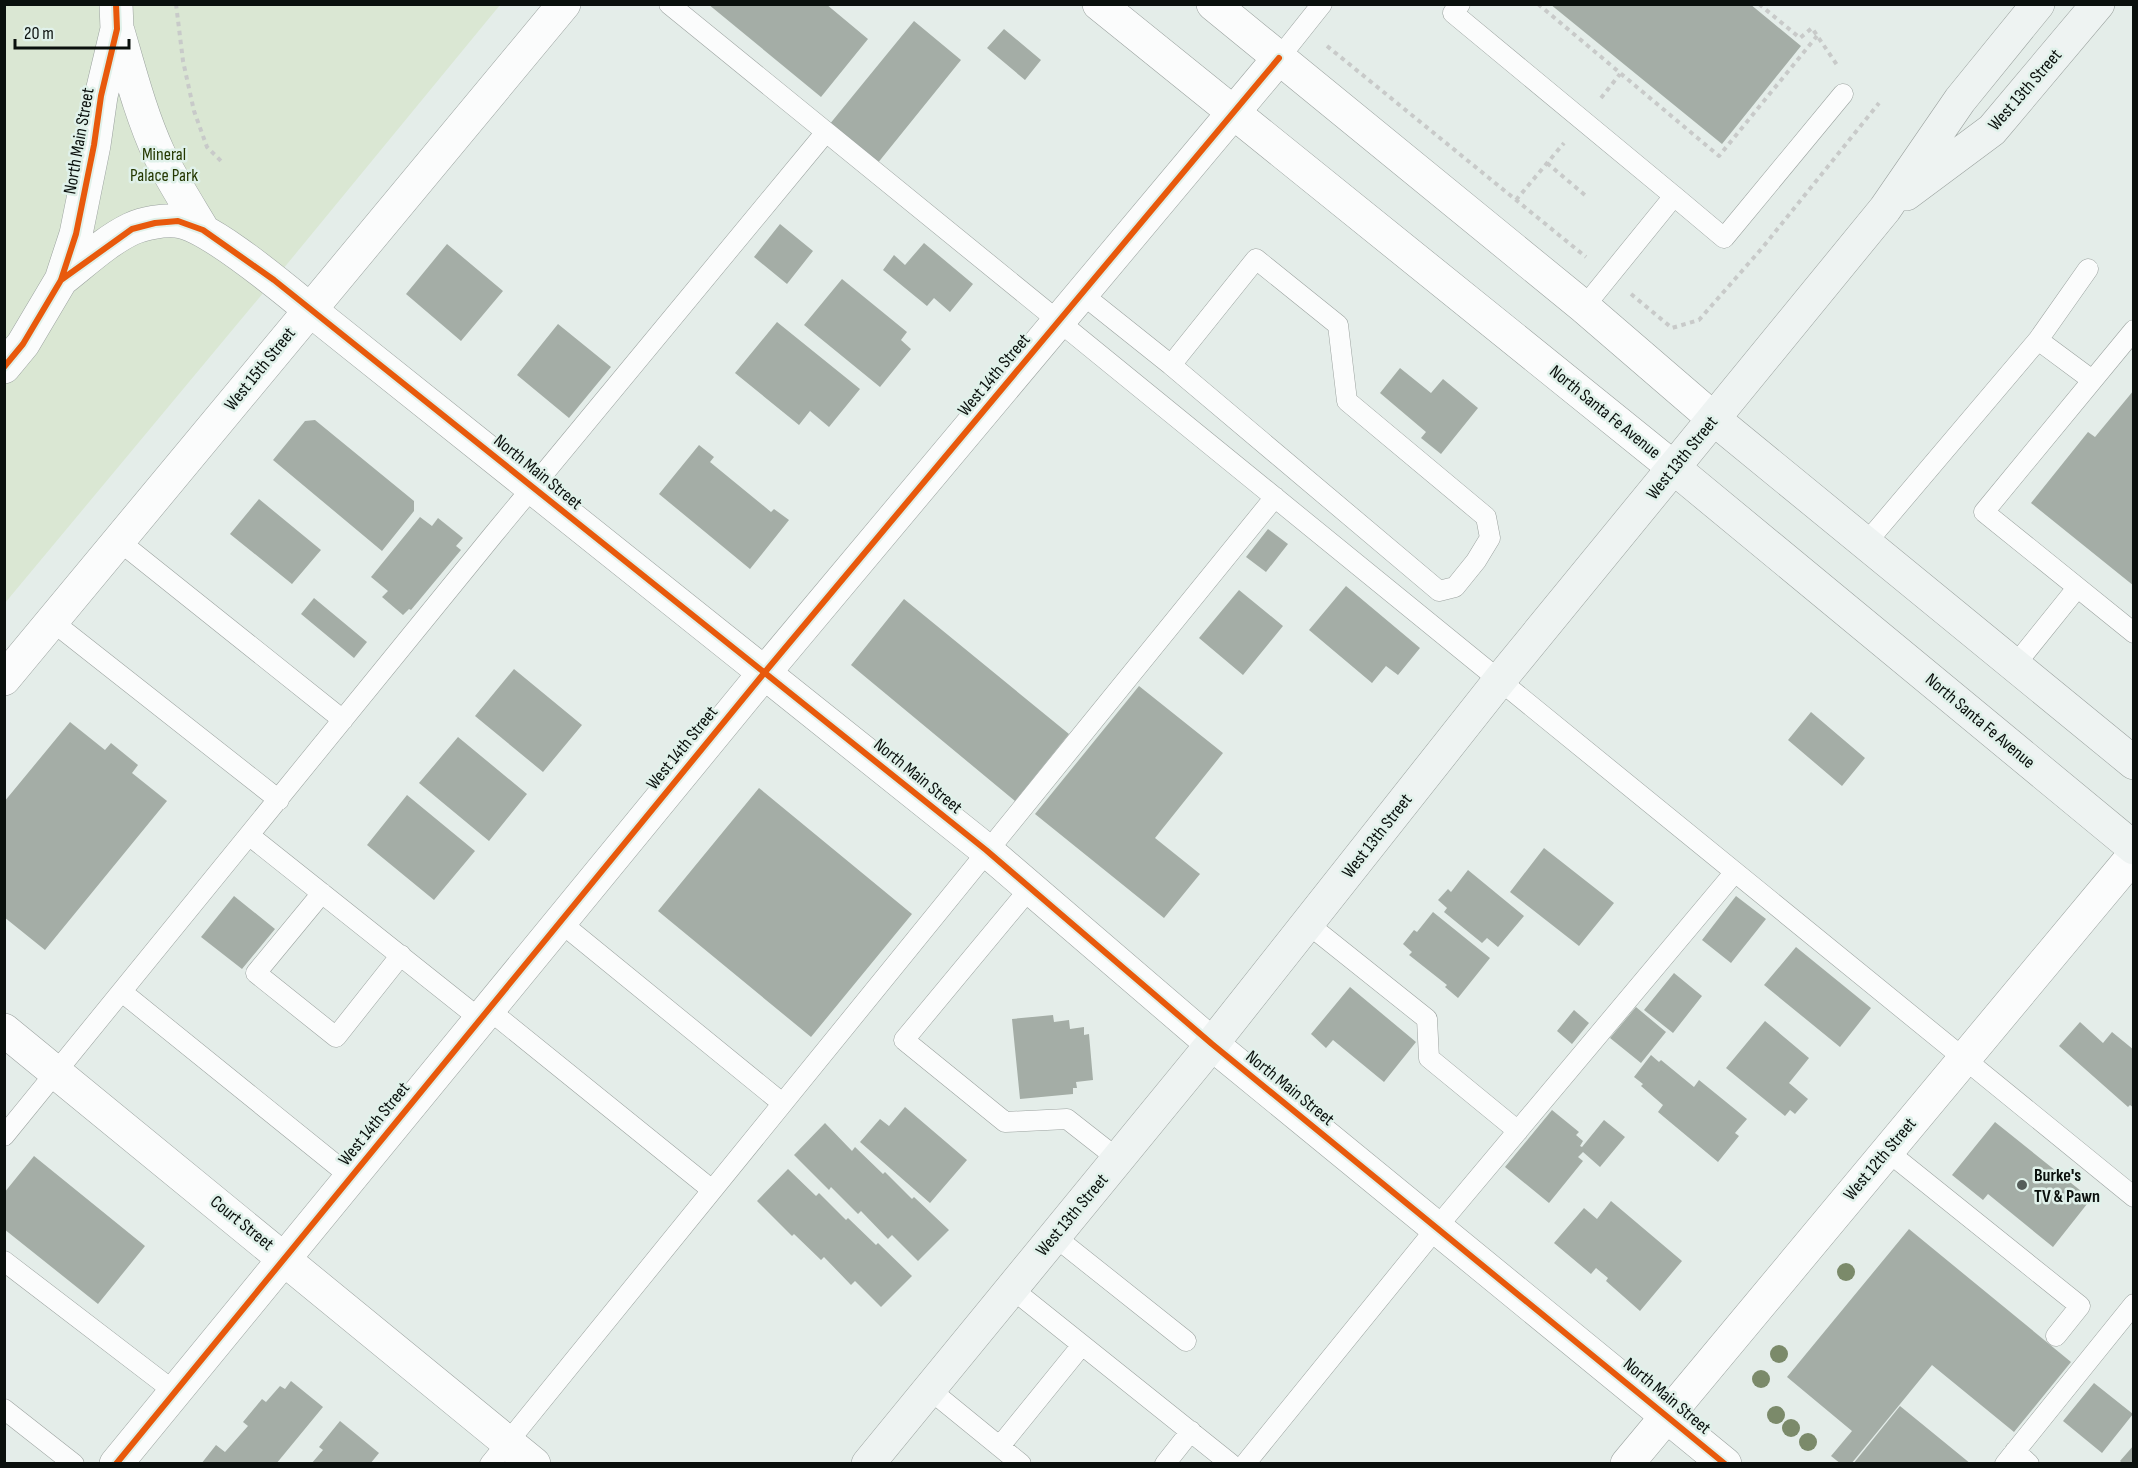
<svg xmlns="http://www.w3.org/2000/svg" width="2138" height="1468" font-family="'Sofia Sans Condensed',sans-serif">
  <style>
    .green { fill: #dae7d3 }
    .building { fill: #a4ada6 }
    .lines { fill: none; stroke-linecap: round; stroke-linejoin: round }
    .service-casing { stroke: #9ba29f; stroke-width: 21 }
    .minor-casing { stroke: #9ba29f; stroke-width: 34 }
    .tertiary-casing { stroke: #9ba29f; stroke-width: 34 }
    .secondary-casing { stroke: #9ba29f; stroke-width: 34 }
    .path { stroke: #c8cac9; stroke-width: 4; stroke-dasharray: 4.5 4.5; stroke-linecap: butt }
    .service { stroke: #fbfcfc; stroke-width: 20 }
    .minor { stroke: #fbfcfc; stroke-width: 33 }
    .tertiary { stroke: #fbfcfc; stroke-width: 33 }
    .secondary { stroke: #eef3f2; stroke-width: 33 }
    .cycleway-casing { stroke: #e0f1ea; stroke-width: 10 }
    .cycleway { stroke: #e8590c; stroke-width: 6 }
    .tree { fill: #7b8a6a }
    .poi-dot { fill: #565d5a; stroke: #e0f1ea; stroke-width: 2 }
    .labels { text-anchor: middle; dominant-baseline: central; stroke-width: 5; stroke-linejoin: round; paint-order: stroke }
    .street-label { font-size: 18px; fill: #0a100d; stroke: #e0f1ea }
    .park-label { font-size: 18px; fill: #253902; stroke: #e0f1ea }
    .poi-label { font-size: 18px; font-weight: bold; fill: #0a100d; stroke: #e0f1ea; text-anchor: start }
  </style>
  <rect width="100%" height="100%" fill="#e4ede9"/>
  <!-- green -->
  <path class="green" d="M 5,5 L 500,5 L 274,280 L 5,603 Z"/>
  <!-- building -->
  <path class="building" d="M 708,4 L 826,4 L 868,39 L 821,97 Z
    M 1550,4 L 1750,4 L 1801,46 L 1722,144 Z
    M 914,21 L 961,60 L 877,164 L 829,125 Z
    M 1004,29 L 1041,60 L 1025,80 L 987,48 Z
    M 780,224 L 813,251 L 787,284 L 754,257 Z
    M 924,243 L 973,284 L 950,312 L 934,298 L 927,306 L 883,270 L 894,255 L 905,265 Z
    M 447,244 L 503,291 L 461,341 L 406,294 Z
    M 842,279 L 907,332 L 901,340 L 911,349 L 880,387 L 804,325 Z
    M 777,322 L 860,389 L 829,427 L 810,411 L 799,425 L 735,373 Z
    M 558,324 L 611,367 L 569,418 L 517,375 Z
    M 1400,368 L 1431,393 L 1443,379 L 1478,408 L 1441,454 L 1421,438 L 1426,432 L 1380,393 Z
    M 2134,390 L 2134,586 L 2031,503 L 2088,432 L 2095,437 Z
    M 315,420 L 414,501 L 414,511 L 382,551 L 273,460 L 305,421 Z
    M 699,445 L 714,457 L 710,462 L 771,512 L 774,509 L 789,520 L 750,569 L 659,494 Z
    M 259,499 L 321,550 L 292,584 L 230,534 Z
    M 420,517 L 432,526 L 438,518 L 463,538 L 456,546 L 461,550 L 411,610 L 409,609 L 403,615 L 382,597 L 388,591 L 371,577 Z
    M 1268,529 L 1288,544 L 1266,572 L 1246,557 Z
    M 1346,586 L 1420,648 L 1398,675 L 1386,666 L 1372,683 L 1309,630 Z
    M 1239,590 L 1283,626 L 1243,675 L 1199,638 Z
    M 314,598 L 367,642 L 354,658 L 301,614 Z
    M 904,599 L 1069,734 L 1015,801 L 851,665 Z
    M 514,669 L 582,725 L 543,772 L 475,716 Z
    M 1139,686 L 1223,753 L 1155,838 L 1200,874 L 1164,918 L 1035,814 Z
    M 1811,712 L 1865,758 L 1842,786 L 1788,740 Z
    M 70,722 L 105,750 L 111,743 L 138,765 L 132,773 L 167,801 L 45,950 L 4,917 L 4,802 Z
    M 458,737 L 527,794 L 489,841 L 419,783 Z
    M 759,788 L 912,914 L 811,1037 L 658,911 Z
    M 407,795 L 475,851 L 434,900 L 367,845 Z
    M 1544,848 L 1614,903 L 1579,946 L 1510,892 Z
    M 1468,870 L 1524,916 L 1498,947 L 1487,938 L 1482,943 L 1444,912 L 1447,908 L 1438,900 L 1448,889 L 1451,892 Z
    M 234,896 L 275,929 L 242,969 L 201,937 Z
    M 1736,896 L 1766,919 L 1731,963 L 1702,940 Z
    M 1433,912 L 1490,958 L 1458,998 L 1445,987 L 1447,985 L 1409,955 L 1412,952 L 1403,944 L 1414,930 L 1417,932 Z
    M 1796,947 L 1871,1008 L 1840,1047 L 1764,985 Z
    M 1674,973 L 1702,996 L 1673,1033 L 1644,1010 Z
    M 1350,987 L 1416,1042 L 1384,1082 L 1333,1040 L 1326,1048 L 1311,1034 Z
    M 1636,1007 L 1666,1032 L 1641,1063 L 1610,1038 Z
    M 1574,1010 L 1589,1023 L 1572,1044 L 1557,1031 Z
    M 1053,1015 L 1054,1022 L 1069,1020 L 1070,1029 L 1084,1027 L 1084,1035 L 1089,1034 L 1093,1080 L 1076,1082 L 1077,1088 L 1073,1088 L 1073,1094 L 1020,1099 L 1012,1019 Z
    M 1765,1021 L 1809,1058 L 1789,1083 L 1808,1099 L 1795,1114 L 1790,1110 L 1785,1116 L 1726,1068 Z
    M 2080,1022 L 2103,1043 L 2112,1032 L 2134,1050 L 2134,1108 L 2130,1105 L 2128,1107 L 2059,1046 Z
    M 1651,1055 L 1659,1062 L 1661,1060 L 1694,1087 L 1699,1080 L 1747,1119 L 1735,1133 L 1739,1136 L 1718,1162 L 1658,1112 L 1663,1105 L 1641,1086 L 1643,1084 L 1634,1077 Z
    M 905,1107 L 967,1160 L 930,1203 L 860,1142 L 880,1119 L 889,1126 Z
    M 1552,1110 L 1579,1132 L 1576,1135 L 1583,1141 L 1580,1146 L 1582,1147 L 1604,1120 L 1625,1137 L 1600,1167 L 1583,1152 L 1578,1157 L 1583,1161 L 1549,1203 L 1505,1167 Z
    M 1995,1122 L 2091,1199 L 2053,1247 L 1988,1194 L 1983,1200 L 1952,1175 Z
    M 825,1123 L 852,1151 L 855,1147 L 883,1174 L 885,1172 L 912,1199 L 914,1197 L 949,1230 L 918,1261 L 892,1235 L 888,1239 L 861,1211 L 858,1214 L 831,1187 L 829,1190 L 794,1155 Z
    M 34,1156 L 145,1246 L 98,1304 L 4,1229 L 4,1193 Z
    M 788,1169 L 816,1196 L 819,1193 L 846,1220 L 848,1218 L 876,1245 L 878,1243 L 912,1276 L 881,1307 L 855,1281 L 851,1285 L 824,1257 L 821,1260 L 794,1234 L 792,1236 L 757,1201 Z
    M 1611,1201 L 1682,1261 L 1640,1311 L 1606,1281 L 1608,1278 L 1596,1268 L 1591,1274 L 1554,1243 L 1584,1208 L 1597,1219 Z
    M 1909,1229 L 2071,1362 L 2014,1432 L 1932,1365 L 1851,1464 L 1841,1464 L 1831,1456 L 1852,1431 L 1787,1377 Z
    M 291,1381 L 323,1407 L 276,1464 L 201,1464 L 216,1445 L 225,1452 L 248,1426 L 243,1422 L 262,1399 L 266,1402 L 280,1386 L 285,1389 Z
    M 2094,1383 L 2133,1414 L 2102,1453 L 2063,1421 Z
    M 1900,1406 L 1971,1464 L 1853,1464 Z
    M 340,1421 L 379,1453 L 370,1464 L 311,1464 L 323,1450 L 319,1447 Z
    M 2134,1445 L 2134,1464 L 2123,1464 L 2120,1461 Z"/>
  <g class="lines">
    <!-- service casing -->
    <g class="service-casing">
      <path id="service" d="M 669,4 L 2134,1197
        M 1460,4 L 1453,13 L 1674,196
        M 1279,58 L 1322,4
        M 1082,294 L 1171,365 L 1256,259 L 1338,325 L 1347,401 L 1486,517 L 1490,538 L 1476,561 L 1455,587 L 1439,591 L 1171,365
        M 1584,307 L 1674,196 L 1724,238 L 1843,94
        M 2134,330 L 1984,512 L 2134,633
        M 2038,340 L 2092,380
        M 119,541 L 343,720
        M 1866,543 L 2038,340 L 2088,269
        M 53,622 L 279,800
        M 2015,665 L 2077,588
        M 250,836 L 480,1019
        M 1031,887 L 904,1040 L 1005,1122 L 1067,1119 L 1118,1159
        M 322,893 L 256,973 L 336,1037 L 401,955
        M 560,922 L 782,1103
        M 1308,924 L 1427,1019 L 1429,1058 L 1518,1131
        M 122,992 L 351,1177
        M 488,1009 L 712,1190
        M 4,1136 L 493,535 L 826,132
        M 1887,1151 L 2080,1306 L 2056,1336
        M 1054,1236 L 1186,1341
        M 4,1261 L 175,1392
        M 1011,1288 L 1231,1464
        M 929,1389 L 1021,1464
        M 4,1409 L 74,1464
        M 1000,1446 L 1082,1345
        M 2015,1451 L 2029,1464
        M 490,1464 L 1275,497
        M 1165,1464 L 1191,1431
        M 1245,1464 L 1438,1226 L 1735,872
        M 2005,1464 L 2134,1304"/>
    </g>
    <!-- minor casing -->
    <g class="minor-casing">
      <path id="minor" d="M 118,31 C 130,72 141,115 159,154 C 172,180 188,205 203,230
        M 61,280 C 83,263 106,241 131,229 C 144,223 163,220 176,221 C 208,224 283,288 309,309
        M 4,367 L 23,344 L 61,280 L 76,234 L 94,145 L 101,96 L 117,29 L 116,4
        M 4,1030 L 534,1464
        M 116,1464 L 765,672 L 1279,58
        M 1627,1464 L 2134,855"/>
    </g>
    <!-- tertiary casing -->
    <g class="tertiary-casing">
      <path id="tertiary" d="M 1099,4 L 1674,468
        M 1213,4 L 1584,307 L 1714,419
        M 309,309 L 986,850 L 1212,1044 L 1725,1464
        M 4,679 L 564,4"/>
    </g>
    <!-- secondary casing -->
    <g class="secondary-casing">
      <path id="secondary" d="M 1906,194 L 1992,130 L 2098,4
        M 1714,419 L 2134,763
        M 1674,468 L 2134,848
        M 868,1464 L 1212,1044 L 1499,681 L 1885,209 L 1960,100 L 2038,4"/>
    </g>
    <!-- path -->
    <path class="path" d="M 176,4 L 183,61 L 194,111 L 207,147 L 224,164
      M 1538,4 L 1719,156 L 1817,36
      M 1759,4 L 1800,38 L 1812,28 L 1837,65
      M 1327,46 L 1586,257
      M 1601,98 L 1620,74
      M 1547,163 L 1586,196
      M 1516,200 L 1564,143
      M 1631,294 L 1672,328 L 1699,320 L 1763,247 L 1879,103"/>
    <!-- service -->
    <use href="#service" class="service"/>
    <!-- minor -->
    <use href="#minor" class="minor"/>
    <!-- tertiary -->
    <use href="#tertiary" class="tertiary"/>
    <!-- secondary -->
    <use href="#secondary" class="secondary"/>
    <!-- cycleway casing -->
    <g class="cycleway-casing">
      <path id="cycleway" d="M 61,280 L 132,229 L 155,223 L 178,221 L 203,230 L 274,280 L 986,850 L 1212,1044 L 1725,1464
        M 4,367 L 23,344 L 61,280 L 76,234 L 94,145 L 101,96 L 117,29 L 116,4
        M 116,1464 L 765,672 L 1279,58"/>
    </g>
    <!-- cycleway -->
    <use href="#cycleway" class="cycleway"/>
  </g>
  <!-- trees -->
  <g class="tree">
    <circle cx="1846" cy="1272" r="9"/>
    <circle cx="1779" cy="1354" r="9"/>
    <circle cx="1761" cy="1379" r="9"/>
    <circle cx="1776" cy="1415" r="9"/>
    <circle cx="1791" cy="1428" r="9"/>
    <circle cx="1808" cy="1442" r="9"/>
  </g>
  <!-- markers -->
  <circle class="poi-dot" cx="2022" cy="1185" r="6"/>
  <g class="labels">
    <!-- street labels -->
    <g class="street-label">
      <text transform="translate(2025 90) rotate(-49)">West 13th Street</text>
      <text transform="translate(79 141) rotate(-80)">North Main Street</text>
      <text transform="translate(260 369) rotate(-51)">West 15th Street</text>
      <text transform="translate(994 375) rotate(-50)">West 14th Street</text>
      <text transform="translate(1605 412) rotate(39)">North Santa Fe Avenue</text>
      <text transform="translate(1682 458) rotate(-51)">West 13th Street</text>
      <text transform="translate(538 472) rotate(39)">North Main Street</text>
      <text transform="translate(1980 721) rotate(40)">North Santa Fe Avenue</text>
      <text transform="translate(682 748) rotate(-51)">West 14th Street</text>
      <text transform="translate(918 776) rotate(39)">North Main Street</text>
      <text transform="translate(1377 836) rotate(-52)">West 13th Street</text>
      <text transform="translate(1290 1088) rotate(39)">North Main Street</text>
      <text transform="translate(374 1124) rotate(-51)">West 14th Street</text>
      <text transform="translate(1880 1159) rotate(-50)">West 12th Street</text>
      <text transform="translate(1072 1215) rotate(-50)">West 13th Street</text>
      <text transform="translate(242 1223) rotate(39)">Court Street</text>
      <text transform="translate(1667 1396) rotate(40)">North Main Street</text>
    </g>
    <!-- park labels -->
    <g class="park-label">
      <text x="164" y="154">Mineral<tspan x="164" dy="21">Palace Park</tspan></text>
    </g>
    <!-- poi labels -->
    <g class="poi-label">
      <text x="2034" y="1175">Burke's<tspan x="2034" dy="21">TV &amp; Pawn</tspan></text>
    </g>
  </g>
  <!-- border -->
  <rect width="2138" height="1468" fill="none" stroke="#0a100d" stroke-width="12"/>
  <!-- scale -->
  <path d="M15 39v9h114v-9" fill="none" stroke="#0a100d" stroke-width="3"/>
  <text x="24" y="39" font-size="18" fill="#0a100d" stroke="#e0f1ea" stroke-width="4.5" paint-order="stroke">20 m</text>
</svg>
